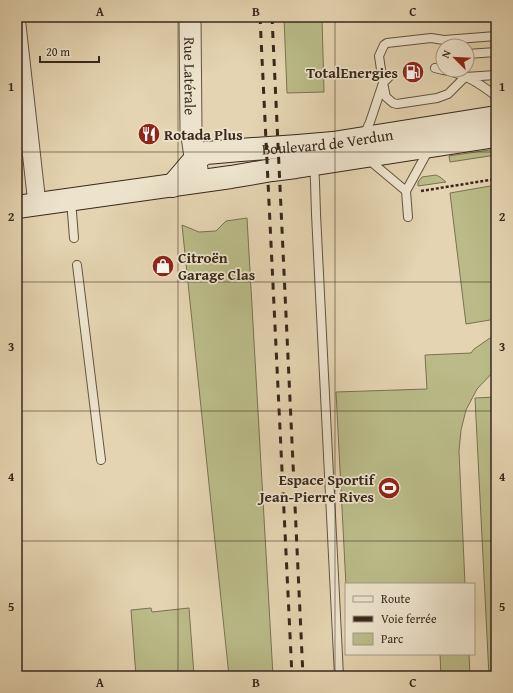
<svg xmlns="http://www.w3.org/2000/svg" width="513" height="693" font-family="'Gentium Book Plus',serif">
  <style>
    .green { fill: #babb88; stroke: #797252 }
    .lines { fill: none; stroke-linecap: round; stroke-linejoin: round }
    .service-casing { stroke: #635341; stroke-width: 10 }
    .minor-casing { stroke: #635341; stroke-width: 19 }
    .tertiary-casing { stroke: #635341; stroke-width: 23 }
    .secondary-casing { stroke: #38281c; stroke-width: 24 }
    .path { stroke: #38281c; stroke-width: 2.5; stroke-dasharray: 3 2; stroke-linecap: butt }
    .service { stroke: #ede3cc; stroke-width: 8 }
    .minor { stroke: #ede3cc; stroke-width: 17 }
    .tertiary { stroke: #ede3cc; stroke-width: 21 }
    .secondary { stroke: #ede3cc; stroke-width: 22 }
    .rail { stroke: #38281c; stroke-width: 3; stroke-dasharray: 7 7; stroke-linecap: butt }
    .grid { fill: none; stroke: #38281c; stroke-width: 1; stroke-opacity: 0.55 }
    .labels { text-anchor: middle; dominant-baseline: central; stroke-width: 3.5; stroke-linejoin: round; paint-order: stroke }
    .poi-label { font-size: 15px; font-weight: bold; fill: #38281c; stroke: #ede3cc; text-anchor: end }
    .street-label { font-size: 15px; fill: #38281c; stroke: #ede3cc }
    .neatline { fill: none; stroke: #38281c; stroke-width: 1.5 }
    .grid-label { font-size: 13px; text-anchor: middle; font-weight: bold; fill: #38281c }
  </style>
  <rect width="100%" height="100%" fill="#e4d4b1"/>
  <filter id="stains"><feTurbulence type="fractalNoise" baseFrequency=".005" numOctaves="4"/><feColorMatrix values="0 0 0 0 .2 0 0 0 0 .09 0 0 0 0 .02 0 0 0 .5 -.17"/></filter>
  <radialGradient id="worn" r=".72"><stop offset=".6" stop-color="#630" stop-opacity="0"/><stop offset="1" stop-color="#630" stop-opacity=".3"/></radialGradient>
  <!-- green -->
  <path class="green" d="M 284,17 L 322,17 L 324,92 L 287,93 Z
    M 496,149 L 496,155 L 450,162 L 449,156 Z
    M 436,175 L 440,177 L 446,182 L 418,186 L 418,182 L 422,177 Z
    M 496,185 L 496,319 L 466,324 L 450,193 Z
    M 247,218 L 273,676 L 229,676 L 182,225 L 199,232 L 216,231 L 226,221 Z
    M 496,334 L 496,369 L 477,389 L 466,410 L 461,430 L 459,451 L 465,584 L 346,584 L 346,586 L 336,392 L 427,389 L 425,355 L 471,353 L 474,349 Z
    M 496,397 L 496,676 L 489,676 L 475,398 Z
    M 151,608 L 152,612 L 189,608 L 194,675 L 179,676 L 136,676 L 131,610 Z
    M 440,654 L 469,654 L 470,676 L 441,676 Z"/>
  <g class="lines">
    <!-- service casing -->
    <g class="service-casing">
      <path id="service" d="M 496,36 L 444,40 L 431,38 L 387,43 L 384,45 L 379,56 L 383,83 L 386,97 L 393,103 L 397,104 L 437,98 L 448,94 L 465,77 L 496,75
        M 467,54 L 496,52
        M 435,68 L 443,70
        M 444,70 C 465,74 479,83 496,96
        M 364,135 L 370,122 L 383,83 L 391,75
        M 369,160 L 406,191 L 429,149
        M 314,165 L 315,182 L 316,214 L 339,676
        M 406,191 L 408,217
        M 71,200 L 74,238
        M 77,265 L 101,460"/>
    </g>
    <!-- minor casing -->
    <g class="minor-casing">
      <path id="minor" d="M 17,25 L 37,204"/>
    </g>
    <!-- tertiary casing -->
    <g class="tertiary-casing">
      <g id="tertiary">
        <path id="s1" d="M 190,17 L 191,130 L 198,176"/>
      </g>
    </g>
    <!-- secondary casing -->
    <g class="secondary-casing">
      <g id="secondary">
        <path id="s2" d="M 172,186 L 195,159 L 206,153 L 240,150 L 298,146 L 333,143 L 496,117"/>
        <path d="M 17,207 L 231,177 L 272,170 L 296,167 L 496,136"/>
      </g>
    </g>
    <!-- path -->
    <path class="path" d="M 421,191 L 496,179"/>
    <!-- service -->
    <use href="#service" class="service"/>
    <!-- minor -->
    <use href="#minor" class="minor"/>
    <!-- tertiary -->
    <use href="#tertiary" class="tertiary"/>
    <!-- secondary -->
    <use href="#secondary" class="secondary"/>
    <!-- rail -->
    <path class="rail" d="M 260,17 L 292,676
      M 272,17 L 303,676"/>
  </g>
  <!-- grid -->
  <path class="grid" d="M 178,17 L 178,676M 335,17 L 335,676M 17,152 L 496,152M 17,282 L 496,282M 17,411 L 496,411M 17,541 L 496,541"/>
  <!-- icons -->
  <defs>
    <g id="fuel-disc" transform="scale(1.15)"><circle r="9.5" fill="#8f2418" stroke="#ede3cc"/><path d="M-5.5-6h7V0h2V4h1.3V-2.5L3-4.5l.8-.8L6-3V5H2.5V1h-1V6h-7ZM-4.2-4.7v3.2H.2V-4.7Z" fill="#fff"/></g>
    <g id="restaurant-disc" transform="scale(1.15)"><circle r="9.5" fill="#8f2418" stroke="#ede3cc"/><path d="M-5-6h1v4h1v-4h1v4h1v-4h1v5L-1.5 .5V6h-2V.5L-5-1ZM5-6V6H3V1.5H1.5Q1.5-4 5-6Z" fill="#fff"/></g>
    <g id="shop-disc" transform="scale(1.15)"><circle r="9.5" fill="#8f2418" stroke="#ede3cc"/><path d="M-5-2.5h2.3a2.7 3.5 0 0 1 5.4 0H5L5.5 6h-11ZM-1.5-2.5h3a1.5 2.3 0 0 0-3 0Z" fill="#fff"/></g>
    <g id="stadium-disc" transform="scale(1.15)"><circle r="9.5" fill="#8f2418" stroke="#ede3cc"/><path d="M0-5a6.5 5 0 1 0 0 10a6.5 5 0 1 0 0-10ZM-3.5-1.8h7v3.6h-7Z" fill="#fff"/></g>
  </defs>
  <g fill-rule="evenodd">
    <use href="#fuel-disc" x="413" y="72"/>
    <use href="#restaurant-disc" x="149" y="134"/>
    <use href="#shop-disc" x="163" y="266"/>
    <use href="#stadium-disc" x="389" y="488"/>
  </g>
  <g class="labels">
    <!-- poi labels -->
    <g class="poi-label">
      <text x="398" y="72">TotalEnergies</text>
      <text x="164" y="134" text-anchor="start">Rotada Plus</text>
      <text x="178" y="257" text-anchor="start">Citroën<tspan x="178" dy="17">Garage Clas</tspan></text>
      <text x="374" y="479">Espace Sportif<tspan x="374" dy="17">Jean-Pierre Rives</tspan></text>
    </g>
    <!-- street labels -->
    <g class="street-label">
      <text stroke="none"><textPath href="#s1" startOffset="59">Rue Latérale</textPath></text>
      <text stroke="none"><textPath href="#s2" startOffset="170">Boulevard de Verdun</textPath></text>
    </g>
  </g>
  <!-- margin -->
  <rect width="513" height="693" fill="none" stroke="#e4d4b1" stroke-width="44"/>
  <!-- legend -->
  <rect x="345" y="583" width="130" height="72" fill="#ede3cc" stroke="#a59886"/>
  <rect x="353" y="596" width="20" height="6" fill="#ede3cc" stroke="#a59886"/>
  <text x="381" y="603" font-size="12" fill="#38281c">Route</text>
  <rect x="353" y="616" width="20" height="6" fill="#38281c" stroke="#a59886"/>
  <text x="381" y="623" font-size="12" fill="#38281c">Voie ferrée</text>
  <rect x="353" y="633" width="20" height="12" fill="#babb88" stroke="#a59886"/>
  <text x="381" y="643" font-size="12" fill="#38281c">Parc</text>
  <!-- north arrow -->
  <g transform="translate(455 58) rotate(294)"><circle r="19" fill="#ede3cc" stroke="#a59886"/>
  <path d="M0-3L7 15L0 10L-7 15Z" fill="#8f2418"/>
  <text y="-6" font-size="11" font-weight="bold" text-anchor="middle" fill="#38281c">N</text>
  </g>
  <!-- scale -->
  <path d="M40 56v6h59v-6" fill="none" stroke="#38281c" stroke-width="2"/>
  <text x="46" y="56" font-size="12" fill="#38281c" stroke="#ede3cc" stroke-width="3" paint-order="stroke">20 m</text>
  <rect x="22" y="22" width="469" height="649" class="neatline"/>
  <g class="grid-label">
    <text x="100" y="16">A</text>
    <text x="256" y="16">B</text>
    <text x="413" y="16">C</text>
    <text x="11" y="91">1</text>
    <text x="502" y="91">1</text>
    <text x="11" y="221">2</text>
    <text x="502" y="221">2</text>
    <text x="11" y="351">3</text>
    <text x="502" y="351">3</text>
    <text x="11" y="481">4</text>
    <text x="502" y="481">4</text>
    <text x="11" y="611">5</text>
    <text x="502" y="611">5</text>
    <text x="100" y="687">A</text>
    <text x="256" y="687">B</text>
    <text x="413" y="687">C</text>
  </g>
  <rect width="100%" height="100%" filter="url(#stains)"/>
  <rect width="100%" height="100%" fill="url(#worn)"/>
</svg>
